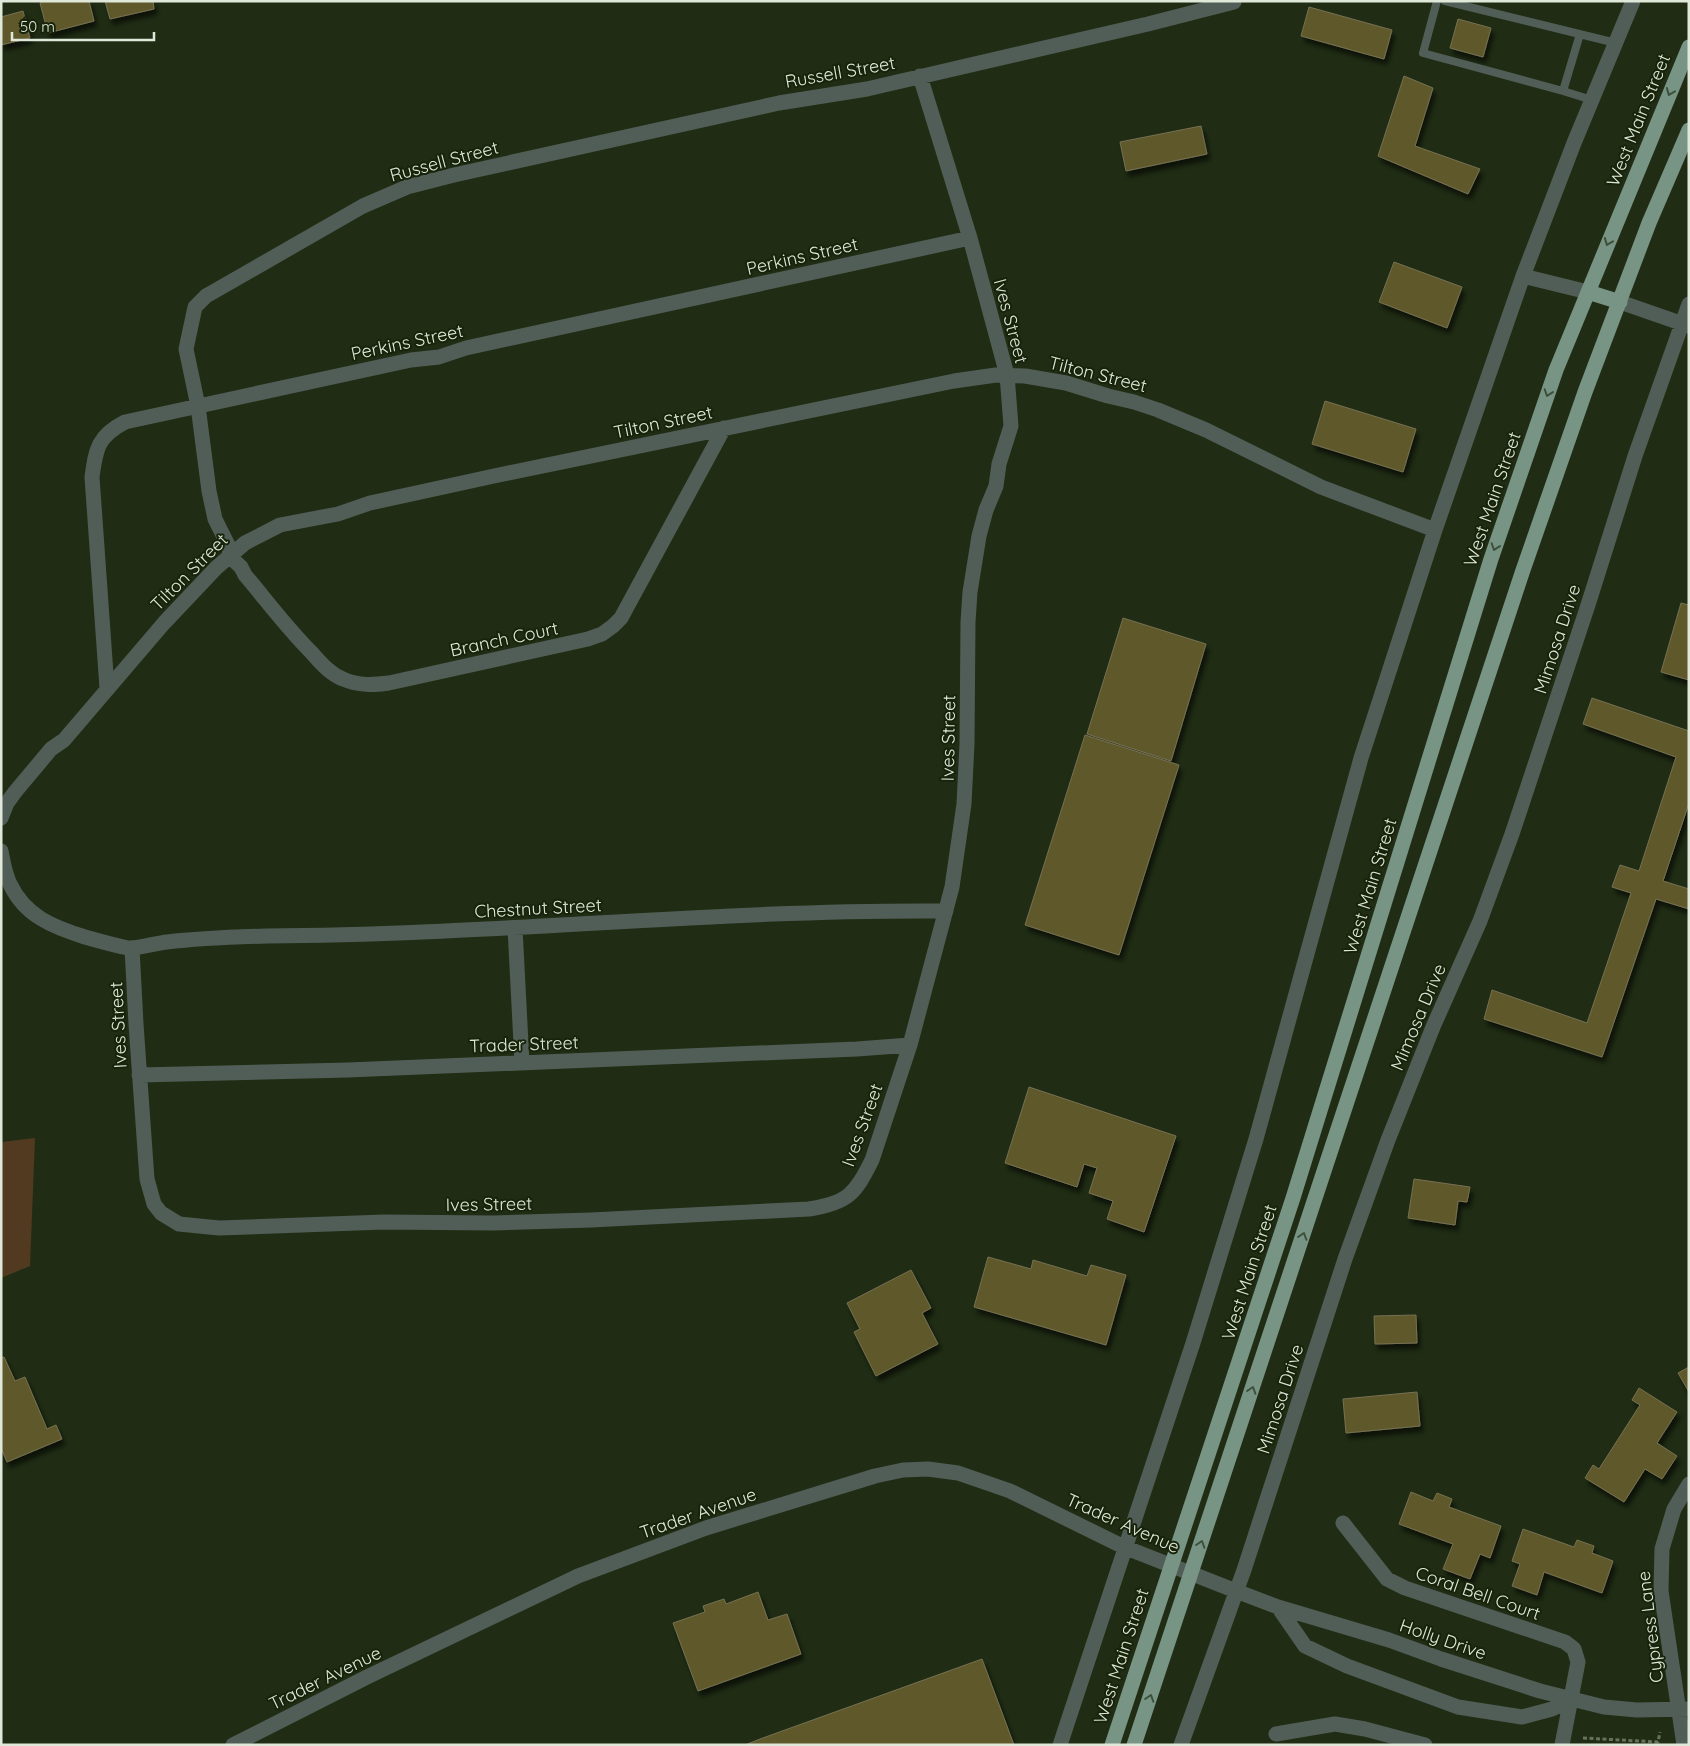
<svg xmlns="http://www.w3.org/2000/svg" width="1690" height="1746" font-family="Quicksand,sans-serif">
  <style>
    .green { fill: #513a1f }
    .building { fill: #5f582c; stroke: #767152; filter: url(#shadow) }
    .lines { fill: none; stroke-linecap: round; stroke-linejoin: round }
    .path { stroke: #67735d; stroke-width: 3; stroke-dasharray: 4 2.5; stroke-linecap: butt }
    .lane { stroke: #515e57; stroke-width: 8 }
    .street { stroke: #515e57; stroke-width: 15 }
    .primary { stroke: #779485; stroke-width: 15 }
    .oneway { stroke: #3d503b }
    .labels { text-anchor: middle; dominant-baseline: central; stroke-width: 4; stroke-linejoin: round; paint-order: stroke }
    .street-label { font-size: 18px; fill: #e0e9d9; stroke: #17230a }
  </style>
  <defs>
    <filter id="shadow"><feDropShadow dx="3" dy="5.5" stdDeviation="2.5" flood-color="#0009"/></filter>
  </defs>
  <rect width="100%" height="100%" fill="#202d14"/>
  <!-- green -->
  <path class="green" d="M 35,1138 L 30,1266 L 1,1278 L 1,1142 Z"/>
  <!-- building -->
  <path class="building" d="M 45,1 L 89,1 L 94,21 L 48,33 L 40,3 Z
    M 105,1 L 153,1 L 154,9 L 110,19 Z
    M 1309,7 L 1392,30 L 1384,59 L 1301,36 Z
    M 23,11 L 30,38 L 1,45 L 1,17 Z
    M 1458,19 L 1491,28 L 1483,57 L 1450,48 Z
    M 1404,76 L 1433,88 L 1415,146 L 1480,169 L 1468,194 L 1378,156 Z
    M 1201,126 L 1207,154 L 1126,171 L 1120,142 Z
    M 1394,262 L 1462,287 L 1447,328 L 1379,302 Z
    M 1325,401 L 1416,429 L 1403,472 L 1312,444 Z
    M 1681,603 L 1689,605 L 1689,680 L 1661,672 Z
    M 1123,618 L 1206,644 L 1171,761 L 1087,734 Z
    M 1592,698 L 1689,731 L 1689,803 L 1663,881 L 1689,889 L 1689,909 L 1656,899 L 1602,1057 L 1484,1019 L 1492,990 L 1587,1023 L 1631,893 L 1612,887 L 1620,865 L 1639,871 L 1676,757 L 1583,724 Z
    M 1085,735 L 1179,765 L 1119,955 L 1025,925 Z
    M 1029,1087 L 1176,1136 L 1144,1232 L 1107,1219 L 1113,1201 L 1089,1193 L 1097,1168 L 1084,1164 L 1077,1187 L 1005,1163 Z
    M 1414,1179 L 1470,1187 L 1467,1202 L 1458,1201 L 1455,1225 L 1408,1218 Z
    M 988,1257 L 1031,1269 L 1033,1260 L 1087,1276 L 1091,1265 L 1126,1275 L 1106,1345 L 974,1307 Z
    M 911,1270 L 931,1308 L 922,1313 L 938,1344 L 876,1376 L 854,1332 L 860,1329 L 847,1303 Z
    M 1416,1315 L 1417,1343 L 1375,1344 L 1374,1316 Z
    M 4,1357 L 15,1381 L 25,1377 L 47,1429 L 56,1425 L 62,1439 L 7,1462 L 1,1448 L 1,1358 Z
    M 1689,1367 L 1689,1392 L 1678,1373 Z
    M 1639,1388 L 1677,1412 L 1657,1443 L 1677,1456 L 1662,1479 L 1645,1469 L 1624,1502 L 1585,1478 L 1593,1465 L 1599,1469 L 1640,1405 L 1632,1400 Z
    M 1417,1392 L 1420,1426 L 1346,1433 L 1343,1399 Z
    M 1411,1492 L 1433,1501 L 1437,1493 L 1452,1499 L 1449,1507 L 1501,1526 L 1490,1558 L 1480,1554 L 1470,1579 L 1443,1569 L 1453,1544 L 1399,1524 Z
    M 1523,1529 L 1574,1547 L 1577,1540 L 1594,1546 L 1592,1553 L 1613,1561 L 1602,1593 L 1544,1572 L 1537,1595 L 1512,1586 L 1520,1564 L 1512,1561 Z
    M 758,1592 L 768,1620 L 787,1614 L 801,1654 L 698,1691 L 673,1623 L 705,1612 L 703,1606 L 724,1599 L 726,1604 Z
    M 982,1659 L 1014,1745 L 745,1745 L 760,1739 Z"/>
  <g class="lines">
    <!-- path -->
    <path class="path" d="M 1583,1738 L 1658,1742 L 1660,1732"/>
    <!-- lane -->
    <path class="lane" d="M 1437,1 L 1423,53 L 1563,91 L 1592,100
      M 1445,1 L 1616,43
      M 1563,91 L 1580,34"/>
    <!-- street -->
    <path class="street" d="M 1523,276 L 1588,292
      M 1620,302 L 1689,326
      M 724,428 L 621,618 L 613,626 L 602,634 L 588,639 L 389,683 C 373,685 359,686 343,679 C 330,674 321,663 311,652 C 287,628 267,601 245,575 L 241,567 L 229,556 L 230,549 L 215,519 L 209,491 L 198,406 L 186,349 L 195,307 L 206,296 L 363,206 L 407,187 L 454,175 L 779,103 L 867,89 L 1148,24 L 1234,2
      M 107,688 L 92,477 C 96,448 98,436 125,422 L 411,360 L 439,357 L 466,348 L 970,238
      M 1,818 L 7,803 L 15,792 L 51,749 L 64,740 L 164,623 L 216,568 L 245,543 L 280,525 L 338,514 L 370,503 L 494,476 L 954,381 L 996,375 L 1025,376 L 1066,383 L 1108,396 L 1134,402 L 1158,410 L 1206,430 L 1321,487 L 1435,530
      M 1,851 C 3,862 5,874 10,884 C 25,916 53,927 85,937 C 99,941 113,945 128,948 C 136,949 157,943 167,942 C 201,938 233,937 267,936 C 494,935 720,909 946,911
      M 515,928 L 522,1063
      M 132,948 L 136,1024 L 147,1179 L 154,1204 L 161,1213 L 179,1224 L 219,1228 L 384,1222 L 493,1223 L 591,1220 L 809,1209 C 848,1203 855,1194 872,1160 L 910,1045 L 952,887 L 964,804 L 967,744 L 968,622 L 970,592 L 979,536 L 986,510 L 996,486 L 999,464 L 1011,426 L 1007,375 L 970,238 L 920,76
      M 139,1075 L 348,1070 L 857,1049 L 910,1045
      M 1343,1523 L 1387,1579 L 1405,1588 L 1565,1642 L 1574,1649 L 1578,1662 L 1562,1745
      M 1278,1607 L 1305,1646 L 1347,1666 L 1458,1707 L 1522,1717 L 1552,1709 L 1572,1700
      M 1276,1734 L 1335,1724 L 1365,1729 L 1425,1745
      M 233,1745 L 367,1677 L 578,1576 L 706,1528 L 875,1476 L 903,1470 L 928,1469 L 958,1473 L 1010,1491 L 1124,1547 L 1236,1591 L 1278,1607 L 1389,1640 L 1441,1659 L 1540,1691 L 1604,1707 L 1637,1710 L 1689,1709
      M 1060,1745 L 1193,1343 L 1256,1139 L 1361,758 L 1435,530 L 1523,276 L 1574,143 L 1633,1
      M 1181,1745 L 1244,1570 L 1345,1259 L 1388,1140 L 1433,1027 L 1480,921 L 1512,834 L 1588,605 L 1635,456 L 1689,304
      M 1684,1745 L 1661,1591 L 1662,1549 L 1674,1509 L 1689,1484"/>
    <!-- primary -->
    <path class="primary" d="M 1588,292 L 1620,302
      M 1112,1745 L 1293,1198 L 1491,559 L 1556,370 L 1689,47
      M 1134,1745 L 1522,573 L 1585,392 L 1649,223 L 1689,130"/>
  </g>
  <!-- one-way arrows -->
  <defs><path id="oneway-chevron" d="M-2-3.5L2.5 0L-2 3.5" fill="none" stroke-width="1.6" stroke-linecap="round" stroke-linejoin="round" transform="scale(1.25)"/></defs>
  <g class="oneway">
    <use href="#oneway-chevron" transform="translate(1670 92) rotate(112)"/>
    <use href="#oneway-chevron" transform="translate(1608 242) rotate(112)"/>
    <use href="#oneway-chevron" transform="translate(1548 393) rotate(109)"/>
    <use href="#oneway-chevron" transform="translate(1495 547) rotate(109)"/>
    <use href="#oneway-chevron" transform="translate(1303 1236) rotate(-72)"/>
    <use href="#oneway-chevron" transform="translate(1252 1390) rotate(-72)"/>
    <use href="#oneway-chevron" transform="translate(1201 1544) rotate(-72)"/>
    <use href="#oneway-chevron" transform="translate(1150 1698) rotate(-72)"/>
  </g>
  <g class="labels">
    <!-- street labels -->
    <g class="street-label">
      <text transform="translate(840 72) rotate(-10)">Russell Street</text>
      <text transform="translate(1638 120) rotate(-68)">West Main Street</text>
      <text transform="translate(444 161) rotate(-15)">Russell Street</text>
      <text transform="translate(802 256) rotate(-13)">Perkins Street</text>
      <text transform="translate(1011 321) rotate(75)">Ives Street</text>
      <text transform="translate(407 342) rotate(-12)">Perkins Street</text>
      <text transform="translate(1098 374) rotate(14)">Tilton Street</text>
      <text transform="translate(663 422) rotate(-12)">Tilton Street</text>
      <text transform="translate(1492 499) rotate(-71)">West Main Street</text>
      <text transform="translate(189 572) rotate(-45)">Tilton Street</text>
      <text transform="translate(504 639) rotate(-12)">Branch Court</text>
      <text transform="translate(1557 639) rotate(-72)">Mimosa Drive</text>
      <text transform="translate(948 738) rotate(-89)">Ives Street</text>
      <text transform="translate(1370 886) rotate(-73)">West Main Street</text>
      <text transform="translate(538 908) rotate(-3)">Chestnut Street</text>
      <text transform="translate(1418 1017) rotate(-67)">Mimosa Drive</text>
      <text transform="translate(118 1025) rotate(-93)">Ives Street</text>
      <text transform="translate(524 1044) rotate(-2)">Trader Street</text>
      <text transform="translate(862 1125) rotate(-70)">Ives Street</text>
      <text transform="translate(489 1204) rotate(-1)">Ives Street</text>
      <text transform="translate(1249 1272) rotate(-72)">West Main Street</text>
      <text transform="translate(1280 1399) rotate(-72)">Mimosa Drive</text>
      <text transform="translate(698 1513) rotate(-19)">Trader Avenue</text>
      <text transform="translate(1123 1523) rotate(24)">Trader Avenue</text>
      <text transform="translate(1478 1593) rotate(19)">Coral Bell Court</text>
      <text transform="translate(1650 1627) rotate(-97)">Cypress Lane</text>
      <text transform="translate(1443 1639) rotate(19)">Holly Drive</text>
      <text transform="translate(1121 1656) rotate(-72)">West Main Street</text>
      <text transform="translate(325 1678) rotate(-26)">Trader Avenue</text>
    </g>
  </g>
  <!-- border -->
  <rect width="1690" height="1746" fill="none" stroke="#e0e9d9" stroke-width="5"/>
  <!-- scale -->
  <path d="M12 32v8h142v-8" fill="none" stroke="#e0e9d9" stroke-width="2.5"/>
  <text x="20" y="32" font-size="15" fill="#e0e9d9" stroke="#17230a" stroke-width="4" paint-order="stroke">50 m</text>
</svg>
